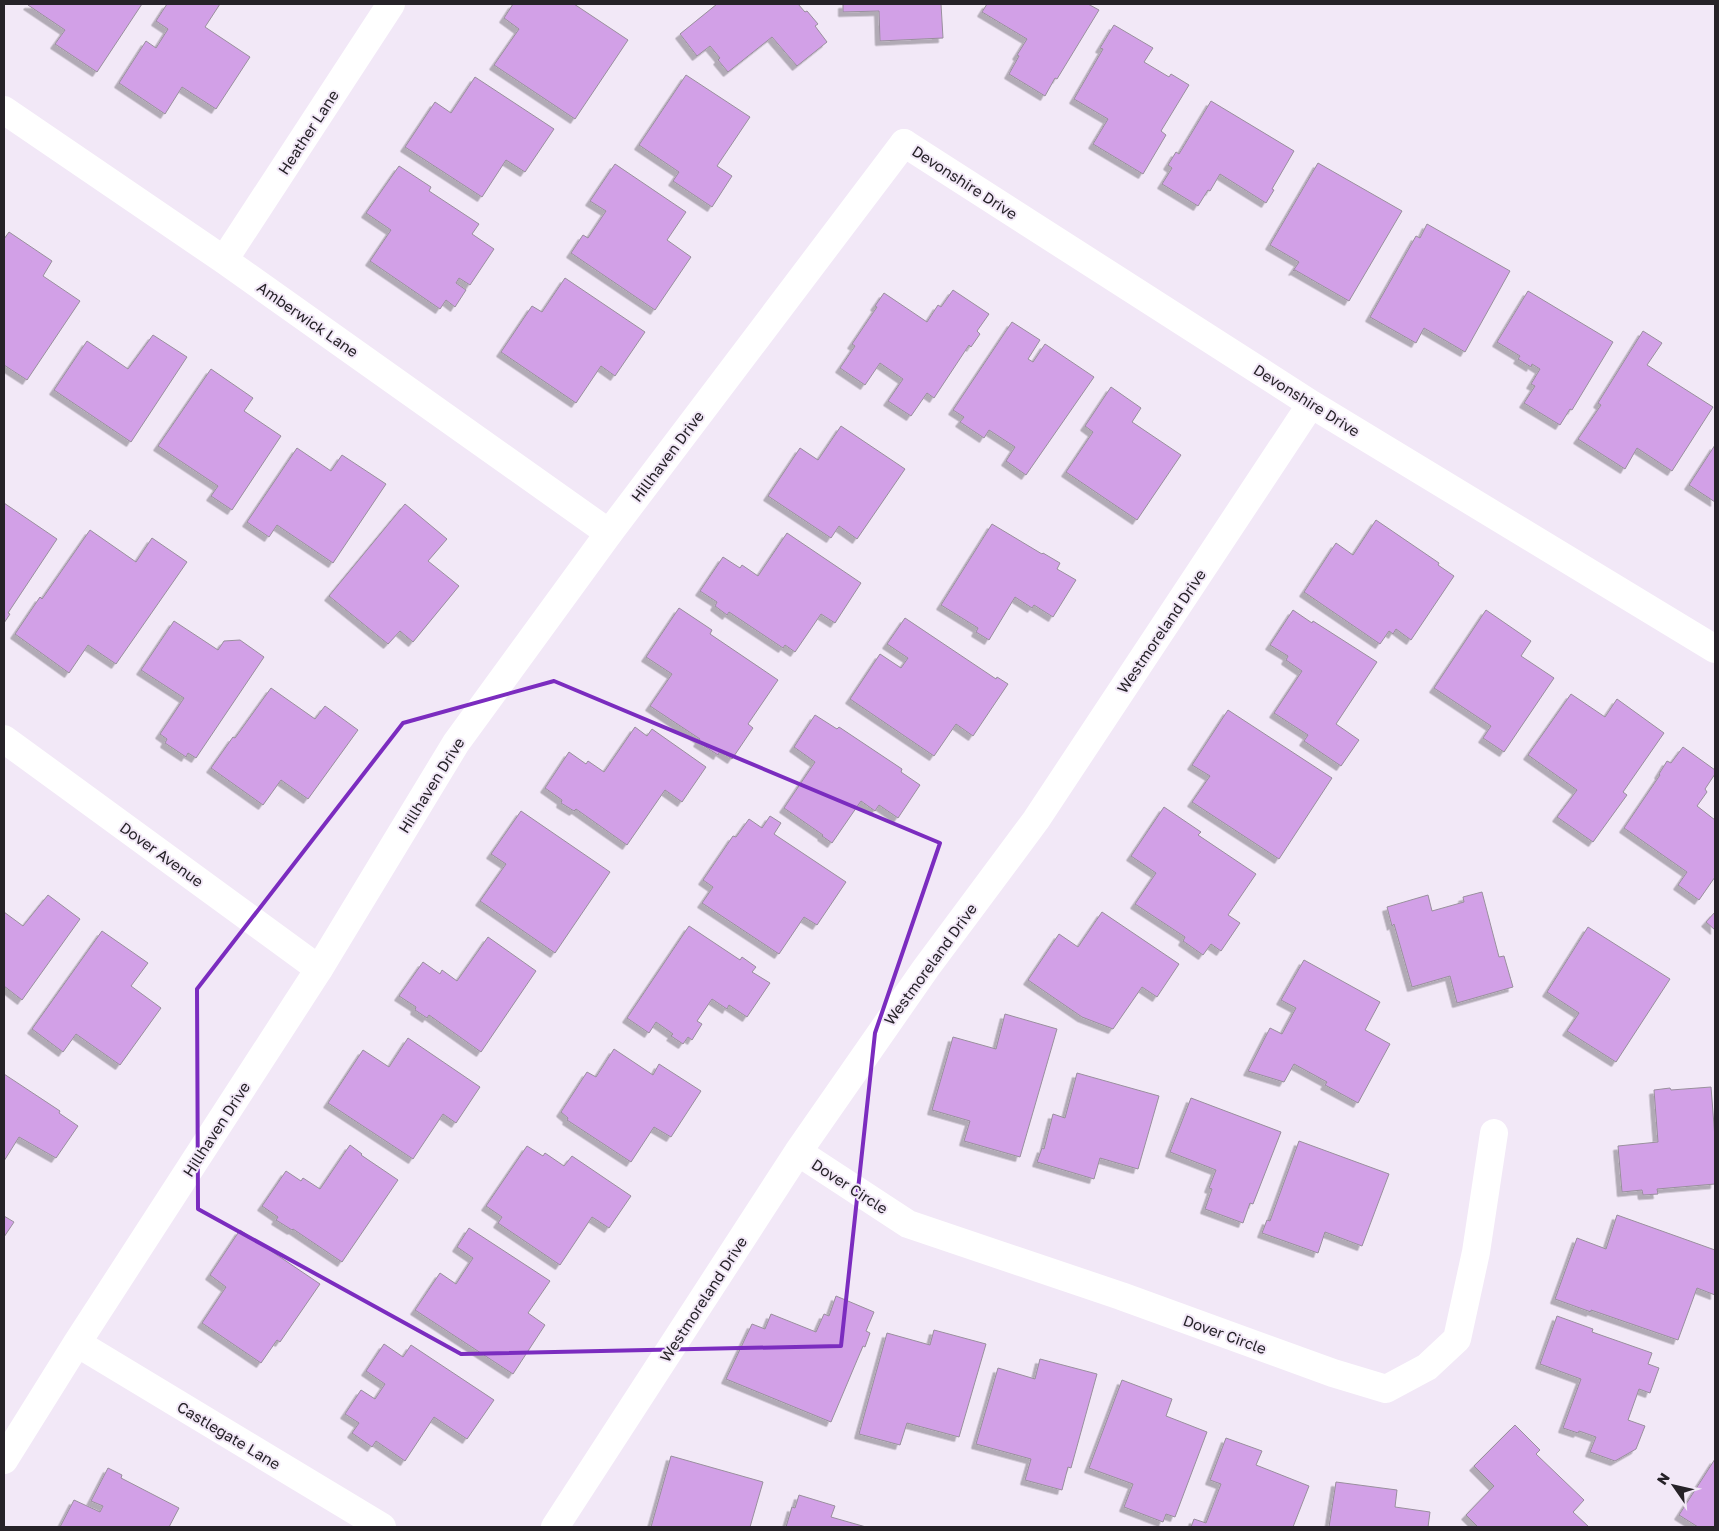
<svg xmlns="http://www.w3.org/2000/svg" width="1719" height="1531" font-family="'Golos Text',sans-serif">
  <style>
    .building { fill: #d2a0e7; stroke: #998f9d; filter: url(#shadow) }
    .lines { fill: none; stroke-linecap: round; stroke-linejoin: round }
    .minor { stroke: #fff; stroke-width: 28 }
    .tertiary { stroke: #fff; stroke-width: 28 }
    .marked { fill: none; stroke: #7b2cbf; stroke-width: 4; stroke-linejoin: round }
    .labels { text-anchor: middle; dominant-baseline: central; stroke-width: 4; stroke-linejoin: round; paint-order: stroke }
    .street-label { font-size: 15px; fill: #262228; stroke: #f2e8f7 }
  </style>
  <defs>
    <filter id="shadow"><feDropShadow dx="-4.5" dy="4.5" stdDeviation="0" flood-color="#0004"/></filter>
  </defs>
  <rect width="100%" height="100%" fill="#f2e8f7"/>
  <!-- building -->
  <path class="building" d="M 29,4 L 142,4 L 97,72 L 55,44 L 65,30 L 28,5 Z
    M 167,4 L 220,4 L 205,27 L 250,57 L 216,109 L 182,87 L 165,114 L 119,83 L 146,41 L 156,48 L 168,29 L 156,21 Z
    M 513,4 L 574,4 L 628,40 L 575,119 L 494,65 L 519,29 L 504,18 Z
    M 717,4 L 798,4 L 805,12 L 807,11 L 818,24 L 815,26 L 827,42 L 797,66 L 772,37 L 728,72 L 718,60 L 720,58 L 710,46 L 697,56 L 680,34 Z
    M 843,4 L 941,4 L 943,38 L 880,41 L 879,11 L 843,12 Z
    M 987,4 L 1088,4 L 1099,10 L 1057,79 L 1055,78 L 1045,96 L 1009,74 L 1019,56 L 1017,55 L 1027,39 L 982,12 Z
    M 1114,25 L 1153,48 L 1144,62 L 1169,77 L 1171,74 L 1189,85 L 1161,131 L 1166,135 L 1143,174 L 1093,144 L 1108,119 L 1074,99 L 1103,49 L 1100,48 Z
    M 686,75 L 750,117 L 717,166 L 732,176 L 712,207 L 673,181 L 679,172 L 639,145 Z
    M 475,77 L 554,129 L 525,172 L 506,160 L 482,197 L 405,147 L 435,102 L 451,113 Z
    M 1211,101 L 1294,151 L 1272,189 L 1274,190 L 1266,203 L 1220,174 L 1210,191 L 1208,190 L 1198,206 L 1162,184 L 1172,168 L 1168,165 L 1176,152 L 1179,154 Z
    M 1318,163 L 1402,211 L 1349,301 L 1295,270 L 1293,271 L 1299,262 L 1270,245 Z
    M 615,164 L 686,212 L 667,240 L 691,257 L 655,310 L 571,253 L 583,235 L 588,238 L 606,211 L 590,201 Z
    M 399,166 L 431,187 L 429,191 L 479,224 L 472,234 L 494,249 L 470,285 L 459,278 L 456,283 L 466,290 L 455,307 L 446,300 L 440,309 L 370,261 L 391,230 L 366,213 Z
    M 1427,224 L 1510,271 L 1465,352 L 1424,328 L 1416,343 L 1370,317 L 1416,236 L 1420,238 Z
    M 9,232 L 52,261 L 43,276 L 80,301 L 27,380 L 4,365 L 4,239 Z
    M 565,278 L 645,332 L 615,376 L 601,366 L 576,403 L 501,352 L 532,306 L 542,312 Z
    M 953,290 L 989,314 L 977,331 L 980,334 L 971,347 L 969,345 L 934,398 L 927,393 L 911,416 L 888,401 L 903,379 L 880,363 L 865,385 L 840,368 L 855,346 L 852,344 L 877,307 L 875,306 L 884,293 L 927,322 L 938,305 L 941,307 Z
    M 1528,291 L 1613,342 L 1572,410 L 1570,409 L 1560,425 L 1524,403 L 1535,386 L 1531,384 L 1540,369 L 1532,364 L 1531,367 L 1518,359 L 1520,356 L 1497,342 Z
    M 1012,322 L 1040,340 L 1028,359 L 1033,362 L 1045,344 L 1094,377 L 1026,475 L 1006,461 L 1015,447 L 989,430 L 984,438 L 960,422 L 964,417 L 953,410 Z
    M 1643,331 L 1662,343 L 1647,365 L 1713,407 L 1672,471 L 1637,448 L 1625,469 L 1578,439 L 1601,405 L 1598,403 Z
    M 153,335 L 187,357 L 131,442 L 54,390 L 87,341 L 128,369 Z
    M 211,369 L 253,398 L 244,411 L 281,436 L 232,510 L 211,496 L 218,486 L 158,446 Z
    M 1111,387 L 1141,408 L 1132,422 L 1181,455 L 1137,520 L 1066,472 L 1093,432 L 1085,426 Z
    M 841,426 L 905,469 L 857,539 L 839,526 L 831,538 L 768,496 L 800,448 L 818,460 Z
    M 1715,445 L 1715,502 L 1689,485 Z
    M 297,448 L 331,471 L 342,455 L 386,484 L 333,563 L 277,525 L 269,537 L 247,522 Z
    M 4,503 L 57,539 L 8,613 L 10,614 L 4,623 Z
    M 405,504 L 447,539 L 428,561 L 459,586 L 413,642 L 400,631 L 388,644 L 329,596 Z
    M 1376,520 L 1439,563 L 1438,565 L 1454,576 L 1411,640 L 1396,629 L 1393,634 L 1389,631 L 1380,644 L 1304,592 L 1336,543 L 1353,555 Z
    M 992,524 L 1042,554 L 1043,553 L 1060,563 L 1057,569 L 1076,580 L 1053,617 L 1034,605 L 1032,608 L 1015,597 L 989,640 L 976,632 L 978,628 L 941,605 Z
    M 90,530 L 136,562 L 152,538 L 187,562 L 116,664 L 88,645 L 69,673 L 15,634 L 40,597 L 42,599 Z
    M 787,533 L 861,583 L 835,623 L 821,614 L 795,652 L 785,645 L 783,648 L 729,612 L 727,615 L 715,606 L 717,602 L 700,591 L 723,557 L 740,568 L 742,565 L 758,576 Z
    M 679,608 L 712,630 L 710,634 L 778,680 L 748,724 L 753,728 L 732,759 L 720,751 L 718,755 L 698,742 L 700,739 L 650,706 L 672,674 L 646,657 Z
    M 1293,610 L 1312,623 L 1313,621 L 1377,662 L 1336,724 L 1359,740 L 1341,766 L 1304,741 L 1308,735 L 1274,713 L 1302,671 L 1286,660 L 1288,656 L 1270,645 Z
    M 1486,610 L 1531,641 L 1521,656 L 1554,678 L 1504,752 L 1483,738 L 1491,726 L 1434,688 Z
    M 905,618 L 996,679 L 997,677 L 1008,684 L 973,736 L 956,724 L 934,756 L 850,699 L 880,654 L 901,668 L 908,658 L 887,644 Z
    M 174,621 L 218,650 L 224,641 L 240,640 L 264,657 L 196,758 L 188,753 L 186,757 L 165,743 L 167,739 L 160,734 L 184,698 L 141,670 Z
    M 271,688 L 315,719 L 325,706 L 358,730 L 308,799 L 281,780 L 263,805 L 211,768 L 233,737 L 235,738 Z
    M 1571,694 L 1605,717 L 1617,699 L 1664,733 L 1623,792 L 1627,795 L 1593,842 L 1557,817 L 1577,790 L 1528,755 Z
    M 1228,710 L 1332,778 L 1279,859 L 1192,802 L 1210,776 L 1192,765 Z
    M 815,715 L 837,729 L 839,727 L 902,769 L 901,772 L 920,785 L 898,818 L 879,805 L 875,811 L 861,801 L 832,843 L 822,836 L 823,835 L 784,808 L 815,762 L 794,747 Z
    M 635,727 L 647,736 L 652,729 L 706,767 L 682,802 L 665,790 L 627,845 L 576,809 L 574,811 L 561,803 L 562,800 L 545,788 L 569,752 L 586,764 L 588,761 L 604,772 Z
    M 1683,747 L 1715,770 L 1715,774 L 1705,789 L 1707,792 L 1697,806 L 1715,820 L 1715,877 L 1699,900 L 1678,885 L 1687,872 L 1624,828 L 1660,775 L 1659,774 L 1667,761 L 1671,763 Z
    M 1164,807 L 1201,832 L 1198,835 L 1256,874 L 1228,915 L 1240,923 L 1221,951 L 1211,944 L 1203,955 L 1183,941 L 1185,937 L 1135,904 L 1156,873 L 1131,856 Z
    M 521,811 L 610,872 L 555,953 L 480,901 L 506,864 L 491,854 Z
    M 770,816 L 781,823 L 774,834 L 846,882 L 817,925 L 804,917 L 779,954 L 702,903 L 713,887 L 703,880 L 733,836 L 736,837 L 749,819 L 762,828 Z
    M 1482,892 L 1499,957 L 1504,956 L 1513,987 L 1457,1003 L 1450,976 L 1412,987 L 1394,924 L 1392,926 L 1387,907 L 1428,895 L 1432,911 L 1464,902 L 1463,897 Z
    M 48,895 L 80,919 L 22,1000 L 4,986 L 4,912 L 23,926 Z
    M 1102,912 L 1179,964 L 1157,997 L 1142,987 L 1113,1029 L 1082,1017 L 1028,980 L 1059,934 L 1078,947 Z
    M 1715,912 L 1715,930 L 1706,922 Z
    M 689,926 L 740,960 L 742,957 L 756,967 L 752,972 L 770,983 L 747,1017 L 729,1005 L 727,1009 L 712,999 L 697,1021 L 702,1024 L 692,1040 L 688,1037 L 683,1044 L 671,1036 L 673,1034 L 656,1022 L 649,1033 L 627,1018 Z
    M 1588,927 L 1670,979 L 1616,1062 L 1567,1031 L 1579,1013 L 1547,992 Z
    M 102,931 L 148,963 L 131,986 L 161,1008 L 120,1065 L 76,1034 L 63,1052 L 32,1029 Z
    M 488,937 L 536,971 L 481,1052 L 429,1015 L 427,1018 L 415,1010 L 416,1007 L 399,996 L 423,962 L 440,974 L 442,970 L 457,981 Z
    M 1304,960 L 1380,1002 L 1365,1030 L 1390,1044 L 1358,1103 L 1325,1085 L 1327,1082 L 1294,1064 L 1284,1082 L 1248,1071 L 1270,1028 L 1282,1034 L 1296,1008 L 1281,1000 Z
    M 1005,1014 L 1057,1029 L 1020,1157 L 964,1141 L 970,1121 L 932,1110 L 953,1037 L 996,1049 Z
    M 408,1038 L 480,1087 L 456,1123 L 443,1114 L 413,1159 L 328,1103 L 363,1050 L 389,1067 Z
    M 614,1049 L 653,1075 L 659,1064 L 701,1091 L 671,1137 L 654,1127 L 631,1162 L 567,1120 L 568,1118 L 561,1112 L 587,1072 L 596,1077 Z
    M 1077,1073 L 1159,1096 L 1138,1169 L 1100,1158 L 1094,1179 L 1037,1162 L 1042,1148 L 1044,1149 L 1053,1114 L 1065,1118 Z
    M 4,1074 L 60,1111 L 59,1113 L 78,1126 L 56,1158 L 19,1137 L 4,1161 Z
    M 1711,1087 L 1715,1138 L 1715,1184 L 1657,1189 L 1658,1194 L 1643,1195 L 1642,1190 L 1622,1192 L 1618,1146 L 1658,1142 L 1654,1090 L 1670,1088 L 1671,1090 Z
    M 1191,1098 L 1281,1132 L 1253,1204 L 1250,1203 L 1243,1223 L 1205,1209 L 1212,1189 L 1209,1188 L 1216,1170 L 1170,1152 Z
    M 1299,1141 L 1389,1174 L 1362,1246 L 1325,1232 L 1318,1253 L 1262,1233 L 1267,1220 L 1270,1221 Z
    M 350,1145 L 362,1154 L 361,1155 L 398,1180 L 342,1262 L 293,1229 L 292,1230 L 276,1220 L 278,1217 L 262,1206 L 286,1171 L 301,1181 L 303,1178 L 320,1189 Z
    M 527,1146 L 543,1156 L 545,1153 L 564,1166 L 572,1156 L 631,1196 L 609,1228 L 592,1217 L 560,1265 L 498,1223 L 502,1217 L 486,1206 Z
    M 1617,1215 L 1715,1250 L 1715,1295 L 1697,1288 L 1678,1340 L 1591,1310 L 1591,1312 L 1555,1299 L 1577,1238 L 1606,1249 Z
    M 4,1216 L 14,1222 L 4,1237 Z
    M 469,1228 L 550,1281 L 528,1313 L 545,1325 L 513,1374 L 415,1310 L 440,1273 L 456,1284 L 473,1258 L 457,1247 Z
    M 240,1230 L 320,1284 L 280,1342 L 277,1340 L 261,1363 L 202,1323 L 226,1287 L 210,1275 Z
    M 836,1296 L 874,1312 L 866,1331 L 870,1333 L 865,1347 L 863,1346 L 831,1422 L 726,1379 L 752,1324 L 765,1329 L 771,1314 L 816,1332 L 824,1314 L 829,1316 Z
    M 1557,1316 L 1593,1329 L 1592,1332 L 1652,1353 L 1648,1364 L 1659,1368 L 1650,1393 L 1639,1389 L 1628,1420 L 1645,1426 L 1636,1449 L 1615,1461 L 1590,1452 L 1596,1437 L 1579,1431 L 1578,1433 L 1563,1428 L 1581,1379 L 1540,1364 Z
    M 934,1330 L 986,1344 L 959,1437 L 907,1423 L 900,1445 L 859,1434 L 887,1333 L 930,1345 Z
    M 384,1344 L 403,1357 L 411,1345 L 494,1400 L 467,1439 L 434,1417 L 405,1461 L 376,1441 L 372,1447 L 352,1433 L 359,1423 L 345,1414 L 361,1390 L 375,1399 L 385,1384 L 366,1371 Z
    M 1040,1359 L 1097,1374 L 1071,1468 L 1068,1467 L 1062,1490 L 1025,1480 L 1031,1459 L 976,1444 L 998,1368 L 1035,1379 Z
    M 1122,1380 L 1172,1399 L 1166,1416 L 1207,1432 L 1175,1517 L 1166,1514 L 1163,1522 L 1124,1507 L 1133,1484 L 1089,1468 Z
    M 1515,1425 L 1540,1450 L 1536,1454 L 1584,1500 L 1573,1512 L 1589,1527 L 1478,1527 L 1466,1515 L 1494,1486 L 1474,1466 Z
    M 1226,1438 L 1262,1451 L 1256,1465 L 1309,1486 L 1293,1527 L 1191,1527 L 1194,1519 L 1206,1523 L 1221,1484 L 1210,1480 Z
    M 671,1456 L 763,1482 L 750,1527 L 651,1527 Z
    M 1715,1459 L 1715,1527 L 1698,1527 L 1679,1515 Z
    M 108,1468 L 122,1475 L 121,1478 L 179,1508 L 169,1527 L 60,1527 L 74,1500 L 100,1512 L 103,1506 L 91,1501 Z
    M 1336,1482 L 1397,1490 L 1395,1507 L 1430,1512 L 1428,1527 L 1329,1527 Z
    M 799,1495 L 835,1506 L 831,1517 L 866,1527 L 786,1527 L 792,1507 L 795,1508 Z"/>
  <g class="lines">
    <!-- minor -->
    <path class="minor" d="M 4,110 L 224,260 L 609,533
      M 904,143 L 1311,404 L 1715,649
      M 224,260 L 391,4
      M 4,739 L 319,969
      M 798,1152 L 908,1224 L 1121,1296 L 1333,1373 L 1386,1389 L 1427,1367 L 1457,1339 L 1476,1252 L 1494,1133
      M 555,1527 L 798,1152 L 926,968 L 1036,820 L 1311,404"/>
    <!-- tertiary -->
    <path class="tertiary" d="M 77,1343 L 382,1527
      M 4,1460 L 77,1343 L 319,969 L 456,743 L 609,533 L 904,143"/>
  </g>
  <!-- marked area -->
  <path class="marked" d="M 554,681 L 940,843 L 875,1033 L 841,1346 L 461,1354 L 198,1209 L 197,989 L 403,723 Z"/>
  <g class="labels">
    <!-- street labels -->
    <g class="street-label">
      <text transform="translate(308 132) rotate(-57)">Heather Lane</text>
      <text transform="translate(965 182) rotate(33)">Devonshire Drive</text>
      <text transform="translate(308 319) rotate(35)">Amberwick Lane</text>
      <text transform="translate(1307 400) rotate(32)">Devonshire Drive</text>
      <text transform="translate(667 456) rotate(-53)">Hillhaven Drive</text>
      <text transform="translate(1161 631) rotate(-56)">Westmoreland Drive</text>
      <text transform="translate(431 785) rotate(-58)">Hillhaven Drive</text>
      <text transform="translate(162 854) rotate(36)">Dover Avenue</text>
      <text transform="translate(930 964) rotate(-54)">Westmoreland Drive</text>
      <text transform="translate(216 1129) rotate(-57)">Hillhaven Drive</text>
      <text transform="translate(850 1186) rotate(33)">Dover Circle</text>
      <text transform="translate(703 1299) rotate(-57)">Westmoreland Drive</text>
      <text transform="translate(1225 1334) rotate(20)">Dover Circle</text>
      <text transform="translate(229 1435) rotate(31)">Castlegate Lane</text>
    </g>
  </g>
  <!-- border -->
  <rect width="1719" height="1531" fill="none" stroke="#262228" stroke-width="10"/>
  <!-- north arrow -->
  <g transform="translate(1674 1486) rotate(304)" stroke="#f2e8f7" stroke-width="4" paint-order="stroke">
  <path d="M0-4L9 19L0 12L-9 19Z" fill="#262228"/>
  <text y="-8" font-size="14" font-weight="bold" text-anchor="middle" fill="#262228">N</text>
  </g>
</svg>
